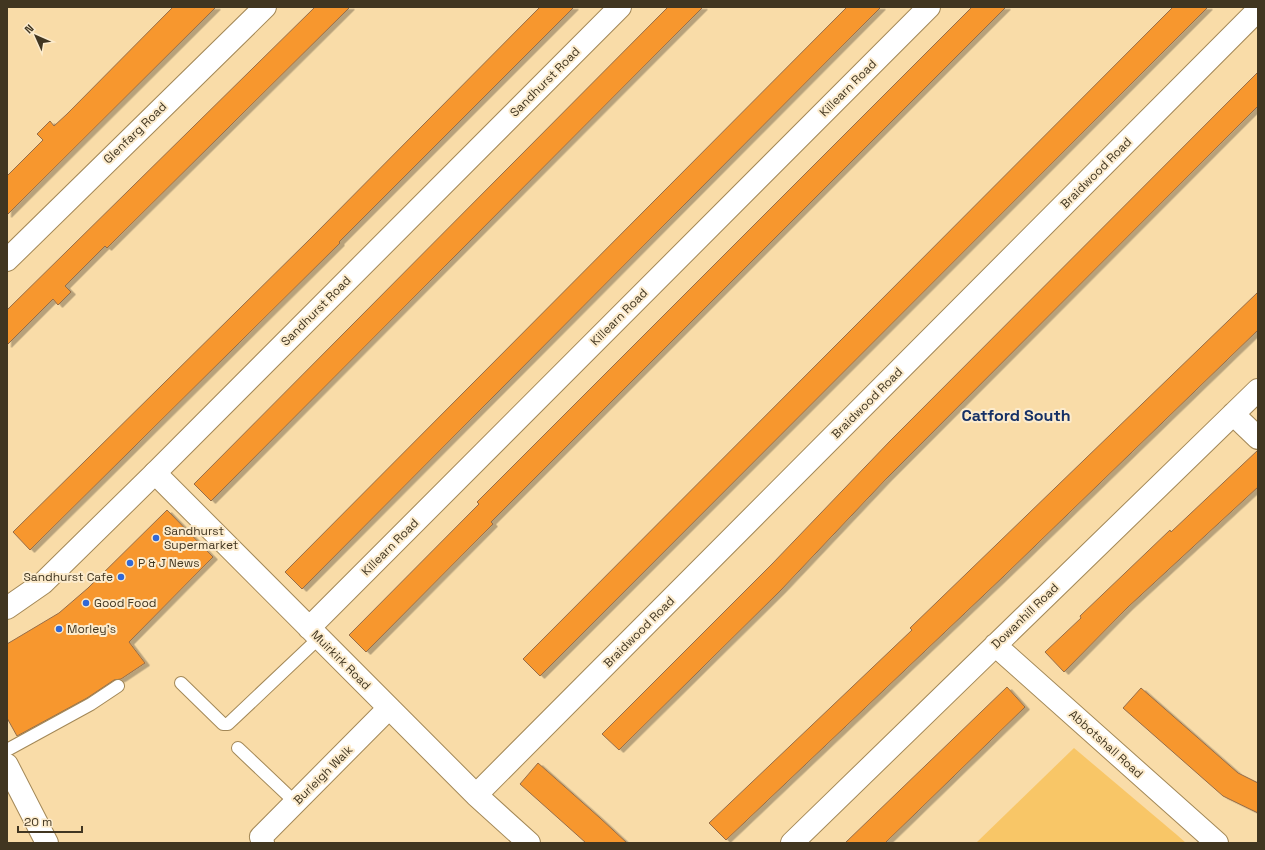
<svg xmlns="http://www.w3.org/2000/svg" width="1265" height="850" font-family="'Space Grotesk',sans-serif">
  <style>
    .green { fill: #f8c667 }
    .building { fill: #f7972e; stroke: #976d47; filter: url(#shadow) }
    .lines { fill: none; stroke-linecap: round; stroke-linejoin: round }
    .lane-casing { stroke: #a38857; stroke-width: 14 }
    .street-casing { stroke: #a38857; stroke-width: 24 }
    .secondary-casing { stroke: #a38857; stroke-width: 24 }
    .lane { stroke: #fff; stroke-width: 12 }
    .street { stroke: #fff; stroke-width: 22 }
    .secondary { stroke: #fff; stroke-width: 22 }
    .poi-dot { fill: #3168d6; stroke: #fcebcc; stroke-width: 1.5 }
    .labels { text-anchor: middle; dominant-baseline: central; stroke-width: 4; stroke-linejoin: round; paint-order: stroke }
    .street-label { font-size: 12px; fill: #413621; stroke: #fcebcc }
    .poi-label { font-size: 12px; fill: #413621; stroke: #fcebcc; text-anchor: start }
    .district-label { font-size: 16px; font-weight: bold; fill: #153065; stroke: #fcebcc }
  </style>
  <defs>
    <filter id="shadow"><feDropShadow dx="4.5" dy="2.5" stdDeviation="0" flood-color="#0004"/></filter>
  </defs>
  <rect width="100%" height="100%" fill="#f9dca8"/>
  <!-- green -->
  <path class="green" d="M 1074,748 L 1177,835 L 1186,843 L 976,843 Z"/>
  <!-- building -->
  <path class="building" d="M 173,7 L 216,7 L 7,215 L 7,176 L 43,140 L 37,134 L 50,121 L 54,126 L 67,114 Z
    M 315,7 L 350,7 L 107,248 L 105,246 L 65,286 L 71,292 L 58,305 L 53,299 L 7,345 L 7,310 Z
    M 540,7 L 574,7 L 339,242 L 340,243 L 30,550 L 13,532 L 311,238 Z
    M 668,7 L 703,7 L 211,501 L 194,484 Z
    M 847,7 L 881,7 L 302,589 L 285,572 Z
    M 972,7 L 1006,7 L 491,522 L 493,524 L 366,652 L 349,635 L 479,504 L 477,502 Z
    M 1173,7 L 1208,7 L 540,676 L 523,659 Z
    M 1258,72 L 1258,106 L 887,478 L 781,590 L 619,750 L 602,734 L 772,564 L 890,441 Z
    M 1258,292 L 1258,330 L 1004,576 L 726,840 L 709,823 L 912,630 L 910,628 Z
    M 1258,450 L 1258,487 L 1128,607 L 1064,672 L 1045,652 L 1081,618 L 1080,616 L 1170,530 L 1171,532 Z
    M 167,510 L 213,557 L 129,642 L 145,663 L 121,679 L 114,680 L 87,698 L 17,736 L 7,718 L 7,644 L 59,613 L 88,588 Z
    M 1007,687 L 1025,707 L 917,812 L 885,843 L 845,843 Z
    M 1141,688 L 1238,773 L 1258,783 L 1258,813 L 1223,796 L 1123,708 Z
    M 538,763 L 600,818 L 627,843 L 586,843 L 520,784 Z"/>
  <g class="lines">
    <!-- lane casing -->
    <g class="lane-casing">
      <path id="lane" d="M 181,683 L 223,724 L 228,724 L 319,638
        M 238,748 L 295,802
        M 7,750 L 91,704 L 118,686"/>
    </g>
    <!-- street casing -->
    <g class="street-casing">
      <path id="street" d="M 7,260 L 265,7
        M 1233,414 L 1258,438
        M 155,473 L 476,795 L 529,843
        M 309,628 L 929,7
        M 995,645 L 1217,843
        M 7,765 L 47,843
        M 476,795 L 1258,10
        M 263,843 L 261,837 L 389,708
        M 792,843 L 1258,390"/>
    </g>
    <!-- secondary casing -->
    <g class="secondary-casing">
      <path id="secondary" d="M 7,608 L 43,583 L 155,473 L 620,7"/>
    </g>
    <!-- lane -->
    <use href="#lane" class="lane"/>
    <!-- street -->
    <use href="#street" class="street"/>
    <!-- secondary -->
    <use href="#secondary" class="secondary"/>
  </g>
  <!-- markers -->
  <g class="poi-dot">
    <circle cx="156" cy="538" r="4"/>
    <circle cx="130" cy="563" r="4"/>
    <circle cx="121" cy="577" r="4"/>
    <circle cx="86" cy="603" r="4"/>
    <circle cx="59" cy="629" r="4"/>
  </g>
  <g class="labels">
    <!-- street labels -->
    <g class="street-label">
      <text transform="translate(545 82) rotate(-45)">Sandhurst Road</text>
      <text transform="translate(848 88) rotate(-45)">Killearn Road</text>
      <text transform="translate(135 133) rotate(-44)">Glenfarg Road</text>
      <text transform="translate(1096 173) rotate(-45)">Braidwood Road</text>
      <text transform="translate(316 311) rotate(-45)">Sandhurst Road</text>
      <text transform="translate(619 317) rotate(-45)">Killearn Road</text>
      <text transform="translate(867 403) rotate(-45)">Braidwood Road</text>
      <text transform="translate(390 547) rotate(-45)">Killearn Road</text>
      <text transform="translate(1025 616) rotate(-44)">Dowanhill Road</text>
      <text transform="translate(639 632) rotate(-45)">Braidwood Road</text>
      <text transform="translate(341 660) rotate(45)">Muirkirk Road</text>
      <text transform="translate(1106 744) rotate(42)">Abbotshall Road</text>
      <text transform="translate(323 775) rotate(-45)">Burleigh Walk</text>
    </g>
    <!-- poi labels -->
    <g class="poi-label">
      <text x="164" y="531">Sandhurst<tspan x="164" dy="14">Supermarket</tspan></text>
      <text x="138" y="563">P &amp; J News</text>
      <text x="113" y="577" text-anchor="end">Sandhurst Cafe</text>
      <text x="94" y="603">Good Food</text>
      <text x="67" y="629">Morley's</text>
    </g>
    <!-- district labels -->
    <g class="district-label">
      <text x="1016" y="415">Catford South</text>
    </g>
  </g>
  <!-- border -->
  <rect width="1265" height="850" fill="none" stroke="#413621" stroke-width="16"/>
  <!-- north arrow -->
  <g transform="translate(36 36) rotate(315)" stroke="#fcebcc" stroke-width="3" paint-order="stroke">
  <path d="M0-3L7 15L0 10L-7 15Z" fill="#413621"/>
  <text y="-6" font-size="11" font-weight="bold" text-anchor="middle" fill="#413621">N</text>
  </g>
  <!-- scale -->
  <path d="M18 826v6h64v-6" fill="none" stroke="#413621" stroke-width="2"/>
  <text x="24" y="826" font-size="12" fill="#413621" stroke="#fcebcc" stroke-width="3" paint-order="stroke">20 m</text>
</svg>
